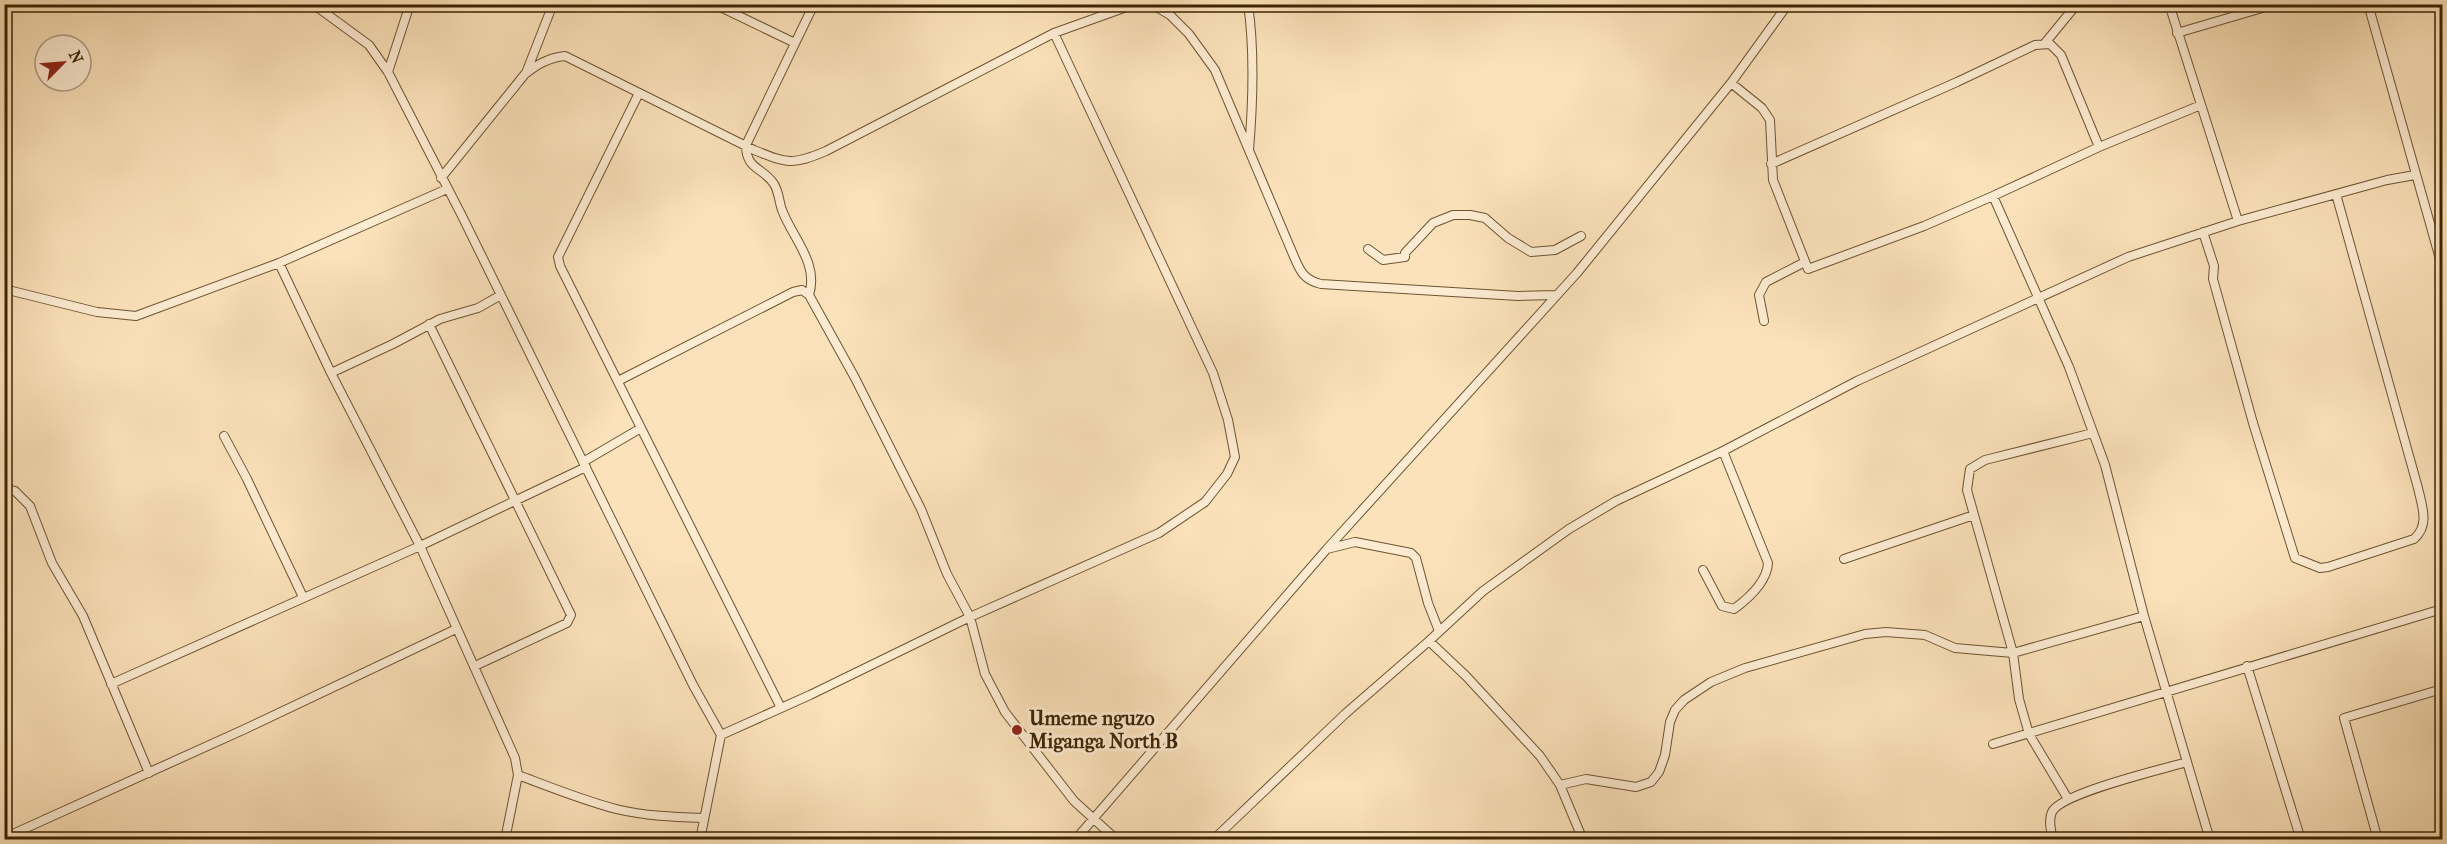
<svg xmlns="http://www.w3.org/2000/svg" width="2447" height="844" font-family="'IM FELL French Canon',serif">
  <style>
    .lines { fill: none; stroke-linecap: round; stroke-linejoin: round }
    .minor-casing { stroke: #6d5431; stroke-width: 10 }
    .minor { stroke: #fdecd2; stroke-width: 8 }
    .poi-dot { fill: #8f2418; stroke: #fdecd2; stroke-width: 2 }
    .labels { text-anchor: middle; dominant-baseline: central; stroke-width: 6; stroke-linejoin: round; paint-order: stroke }
    .poi-label { font-size: 20px; font-weight: bold; fill: #3d2403; stroke: #fdecd2; text-anchor: start }
  </style>
  <rect width="100%" height="100%" fill="#fce2ba"/>
  <filter id="stains"><feTurbulence type="fractalNoise" baseFrequency=".00333" numOctaves="4"/><feColorMatrix values="0 0 0 0 .2 0 0 0 0 .09 0 0 0 0 .02 0 0 0 .5 -.17"/></filter>
  <radialGradient id="worn" r=".72"><stop offset=".6" stop-color="#630" stop-opacity="0"/><stop offset="1" stop-color="#630" stop-opacity=".3"/></radialGradient>
  <g class="lines">
    <!-- minor casing -->
    <g class="minor-casing">
      <path id="minor" d="M 313,4 L 369,45 L 388,72 L 462,216 L 693,685 L 721,735 L 810,695 L 970,617 L 1159,533 L 1205,502 L 1227,474 L 1235,457 L 1228,420 L 1213,373 L 1054,33
        M 714,4 L 795,43
        M 1148,4 L 1153,5 L 1170,15 L 1189,34 L 1215,70 L 1295,259 C 1301,273 1305,280 1321,284 L 1518,296 L 1556,295
        M 1248,4 C 1255,52 1253,102 1249,150
        M 2169,4 L 2238,221
        M 2368,4 L 2442,266
        M 2177,33 L 2276,4
        M 2045,43 L 2077,4
        M 388,72 L 410,4
        M 526,73 L 553,4
        M 1731,83 L 1762,108 L 1770,120 L 1773,180 L 1808,269 L 1924,226 L 1993,196 L 2099,147 L 2201,105
        M 639,93 L 558,257 L 560,266 L 781,708
        M 1771,164 L 1957,82 L 2035,45 L 2050,44 L 2061,55 L 2099,147
        M 441,178 L 525,74 C 538,64 548,58 565,56 L 754,150 C 788,164 793,165 826,151 L 1054,33 L 1135,4
        M 2203,232 L 2214,266 L 2213,279 L 2253,423 L 2295,558 L 2320,568 L 2328,567 L 2414,539 C 2430,525 2422,506 2418,488 L 2336,194
        M 1368,249 L 1383,260 L 1405,257 L 1405,253 L 1433,223 L 1453,215 L 1470,215 L 1485,218 L 1508,238 L 1531,252 L 1555,250 L 1581,236
        M 279,263 L 331,373 L 420,546 L 515,758 L 518,775 L 505,840
        M 4,289 L 97,312 L 136,316 L 279,263 L 447,189
        M 809,295 C 819,263 793,239 782,210 C 779,202 779,192 774,184 C 763,167 746,170 746,145 L 814,4
        M 1764,321 L 1759,295 L 1766,282 L 1805,262
        M 429,324 L 571,615 L 567,623 L 475,666
        M 331,373 L 393,344 L 440,319 L 478,308 L 501,295
        M 618,381 L 793,292 L 802,290 L 809,295 L 855,378 L 921,509 L 947,574 L 970,617 L 985,674 L 1005,712 L 1074,801 L 1117,840
        M 224,436 L 247,479 L 303,597
        M 583,462 L 641,428
        M 4,489 L 15,491 L 30,506 L 52,563 L 83,616 L 149,773
        M 1327,549 L 1355,542 L 1411,553 L 1416,558 L 1428,603 L 1439,631
        M 1844,559 L 1974,515
        M 1703,570 L 1722,606 L 1734,609 C 1749,598 1767,582 1768,563 L 1723,451
        M 2144,616 L 2210,840
        M 1429,641 L 1466,676 L 1540,756 L 1560,785 L 1583,840
        M 2247,666 L 2301,840
        M 111,684 L 420,546 L 586,467
        M 1993,744 L 2442,609
        M 518,775 C 550,787 582,800 616,809 C 645,816 674,817 704,818
        M 1560,785 L 1586,779 L 1636,787 L 1651,782 L 1659,772 L 1665,755 L 1670,722 L 1675,710 L 1684,700 L 1711,682 L 1745,668 L 1865,634 L 1886,632 L 1925,635 L 1955,648 L 2013,653 L 2144,616 L 2105,465 L 2069,367 L 1993,196
        M 2068,799 L 2029,734 L 2019,699 L 2013,653 L 1967,490 L 1970,469 L 1985,460 L 2093,433
        M 4,838 L 245,729 L 456,629
        M 700,840 L 721,735
        M 1075,840 L 1326,550 L 1577,273 L 1731,83 L 1788,4
        M 1213,840 L 1345,714 L 1429,641 L 1483,591 L 1569,529 L 1616,501 L 1723,451 L 1857,381 L 2128,257 L 2238,221 L 2387,180 L 2415,175
        M 2053,840 C 2051,831 2048,820 2052,812 C 2061,793 2163,769 2187,762
        M 2378,840 L 2344,718 L 2442,689"/>
    </g>
    <!-- minor -->
    <use href="#minor" class="minor"/>
  </g>
  <!-- markers -->
  <circle class="poi-dot" cx="1017" cy="730" r="6"/>
  <g class="labels">
    <!-- poi labels -->
    <g class="poi-label">
      <text x="1029" y="718">Umeme nguzo<tspan x="1029" dy="23">Miganga North B</tspan></text>
    </g>
  </g>
  <!-- margin -->
  <rect width="2447" height="844" fill="none" stroke="#fce2ba" stroke-width="24"/>
  <rect x="6" y="6" width="2435" height="832" fill="none" stroke="#3d2403" stroke-width="3"/>
  <rect x="12" y="12" width="2423" height="820" fill="none" stroke="#3d2403" stroke-width="1.5"/>
  <!-- north arrow -->
  <g transform="translate(63 63) rotate(65)"><circle r="28" fill="#fdecd2" stroke="#b09c7f" stroke-width="1.5"/>
  <path d="M0-4.5L10 22L0 15L-10 22Z" fill="#8f2418"/>
  <text y="-9" font-size="16" font-weight="bold" text-anchor="middle" fill="#3d2403">N</text>
  </g>
  <rect width="100%" height="100%" filter="url(#stains)"/>
  <rect width="100%" height="100%" fill="url(#worn)"/>
</svg>
